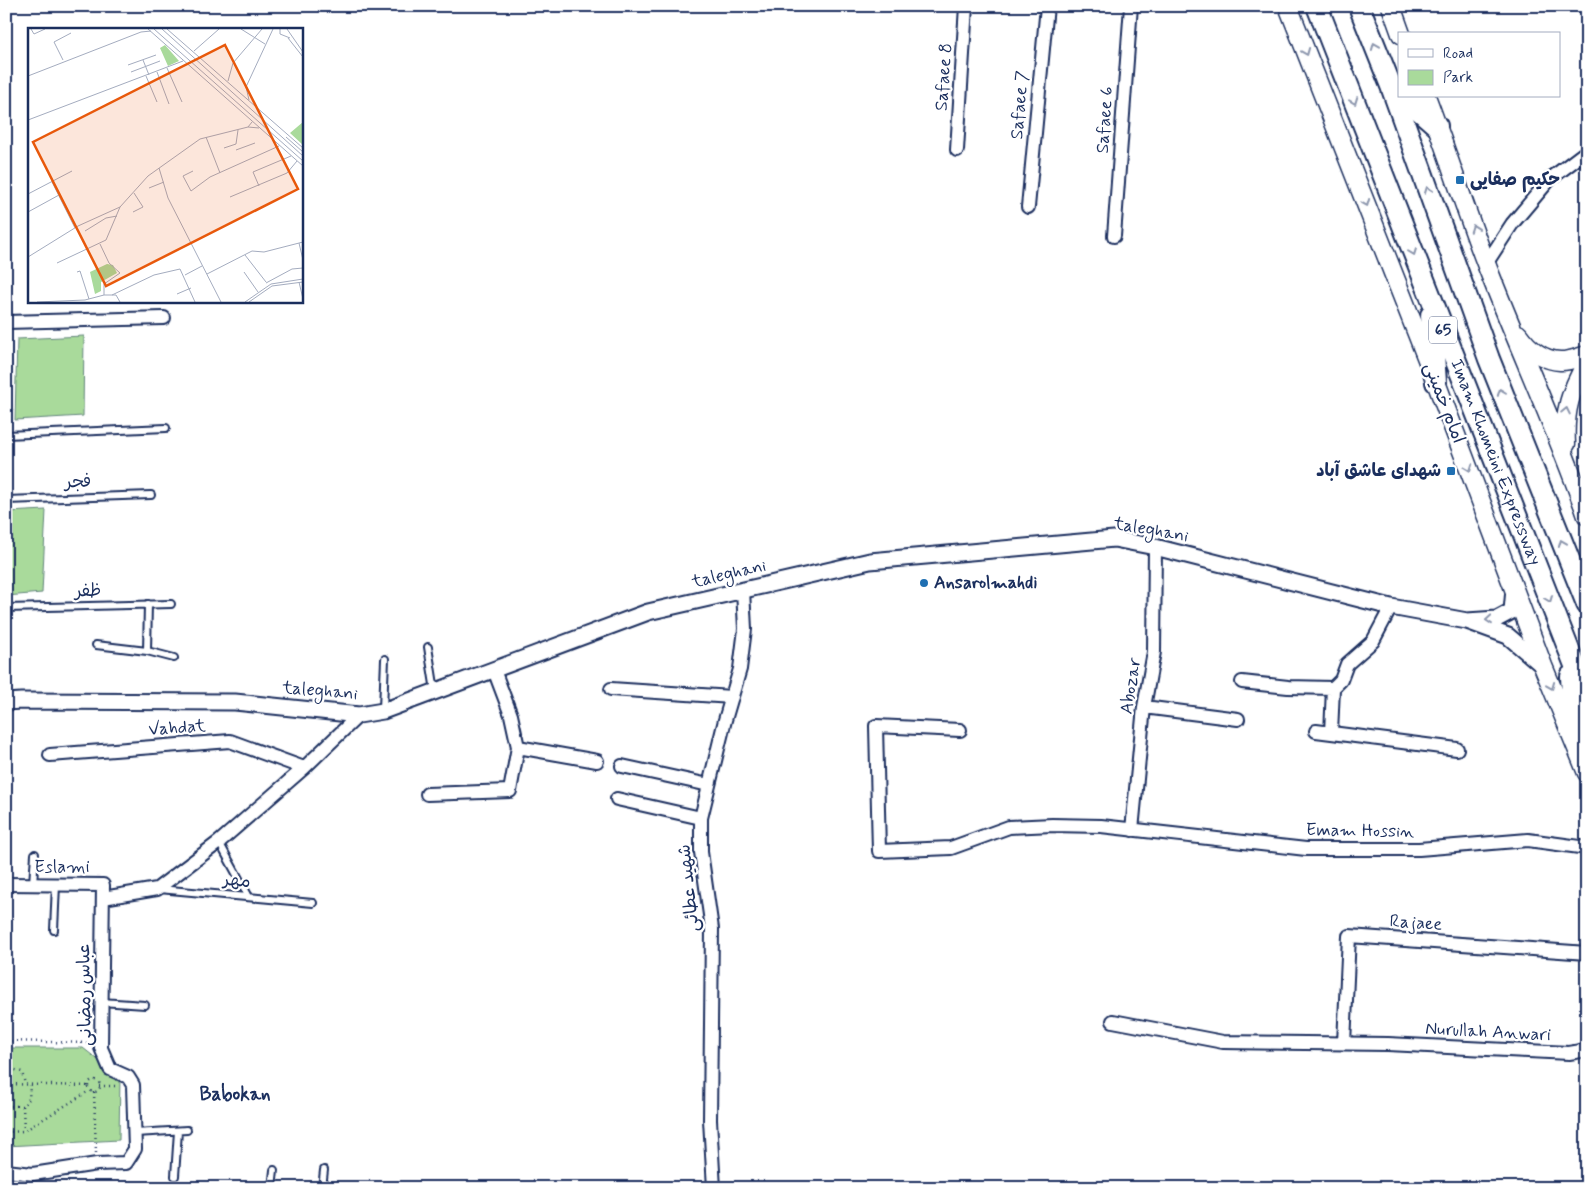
<svg xmlns="http://www.w3.org/2000/svg" width="1593" height="1194" font-family="Mynerve,'Playpen Sans Arabic',sans-serif">
  <style>
    .green { fill: #a9da9b; stroke: #62847c }
    .lines { fill: none; stroke-linecap: round; stroke-linejoin: round }
    .service-casing { stroke: #1b2f5e; stroke-width: 10 }
    .minor-casing { stroke: #1b2f5e; stroke-width: 16 }
    .tertiary-casing { stroke: #1b2f5e; stroke-width: 19 }
    .secondary-casing { stroke: #1b2f5e; stroke-width: 21 }
    .trunk-casing { stroke: #1b2f5e; stroke-width: 24 }
    .path { stroke: #1b2f5e; stroke-width: 2.5; stroke-dasharray: 1 4; stroke-linecap: butt }
    .service { stroke: #fff; stroke-width: 6 }
    .minor { stroke: #fff; stroke-width: 12 }
    .tertiary { stroke: #fff; stroke-width: 15 }
    .secondary { stroke: #fff; stroke-width: 18 }
    .trunk { stroke: #fff; stroke-width: 20 }
    .oneway { stroke: #8d97ae }
    .poi-dot { fill: #1f6fb2; stroke: #fff; stroke-width: 2 }
    .labels { text-anchor: middle; dominant-baseline: central; stroke-width: 4.5; stroke-linejoin: round; paint-order: stroke }
    .shield { fill: #fff; stroke: #5f6d8e; stroke-width: 1 }
    .shield-label { font-size: 16px; font-weight: bold; fill: #1b2f5e }
    .street-label { font-size: 18px; fill: #1b2f5e; stroke: #fff }
    .poi-label { font-size: 18px; font-weight: bold; fill: #1b2f5e; stroke: #fff; text-anchor: start }
    .neighbourhood-label { font-size: 19px; font-weight: bold; fill: #1b2f5e; stroke: #fff }
    .inset-road { fill: none; stroke: #a4acbf; stroke-width: 1 }
    .view { fill: #e8590c; fill-opacity: 0.15; stroke: #e8590c; stroke-width: 2.5 }
    .inset-edge { fill: none; stroke: #1b2f5e; stroke-width: 2.5 }
  </style>
  <rect width="100%" height="100%" fill="#fff"/>
  <filter id="ink" filterUnits="userSpaceOnUse"><feTurbulence type="fractalNoise" baseFrequency=".02" numOctaves="2"/><feDisplacementMap in="SourceGraphic" scale="10" xChannelSelector="R" yChannelSelector="G"/><feConvolveMatrix kernelMatrix="1 2 1 2 8 2 1 2 1" color-interpolation-filters="sRGB"/></filter>
  <g filter="url(#ink)">
    <!-- green -->
    <path class="green" d="M 84,336 L 83,416 L 15,420 L 17,339 Z
      M 46,510 L 42,593 L 6,596 L 8,512 Z
      M 6,1048 L 83,1048 L 120,1077 L 119,1140 L 6,1146 Z"/>
    <g class="lines">
      <!-- service casing -->
      <g class="service-casing">
        <path id="service" d="M 6,435 L 166,428
          M 6,500 L 151,495
          M 6,608 L 171,604
          M 96,645 L 147,651 L 174,658
          M 428,647 L 435,691
          M 147,651 L 148,604
          M 383,709 L 385,659
          M 219,842 L 249,897
          M 33,884 L 35,854
          M 159,889 L 313,903
          M 54,930 L 56,884
          M 101,1002 L 145,1005
          M 135,1133 L 187,1130
          M 175,1176 L 178,1131
          M 272,1188 L 274,1170
          M 322,1188 L 324,1170"/>
      </g>
      <!-- minor casing -->
      <g class="minor-casing">
        <path id="minor" d="M 957,150 L 966,6
          M 1028,207 L 1047,6
          M 1114,236 L 1131,6
          M 1486,264 L 1512,224 L 1550,179 L 1587,151
          M 6,322 L 164,318
          M 1242,682 L 1288,687 L 1333,688 L 1341,680 L 1347,664 L 1373,641 L 1391,607
          M 611,689 L 732,697
          M 1144,707 L 1238,719
          M 960,730 L 876,726 L 879,851 L 951,848 L 1009,827 L 1052,825 L 1101,826 L 1306,849 L 1419,849 L 1528,840 L 1587,848
          M 1316,731 L 1457,749
          M 1331,733 L 1333,688
          M 518,747 L 597,761
          M 50,755 L 230,741 L 304,768
          M 622,766 L 709,785
          M 427,794 L 510,791 L 518,747 L 511,715 L 494,670
          M 617,799 L 701,818
          M 1132,830 L 1144,707 L 1154,652 L 1155,547
          M 6,884 L 103,885 L 101,1048 L 110,1069 L 128,1077 L 133,1085 L 135,1149 L 126,1163 L 97,1164 L 33,1174 L 6,1171
          M 103,898 L 157,889 L 219,842 L 304,768 L 359,715
          M 1113,1021 L 1223,1042 L 1388,1044 L 1569,1053 L 1587,1050
          M 1344,1043 L 1349,936 L 1587,953
          M 714,1188 L 710,1120 L 712,929 L 701,852 L 701,818 L 725,720 L 740,669 L 745,629 L 743,590"/>
      </g>
      <!-- tertiary casing -->
      <g class="tertiary-casing">
        <path id="tertiary" d="M 1514,589 L 1512,611 L 1497,619 L 1467,621 L 1508,636 L 1543,666
          M 6,702 L 21,701 L 235,702 L 359,715 L 383,711 L 648,612 L 870,561 L 1114,539 L 1155,547 L 1391,607 L 1467,621"/>
      </g>
      <!-- secondary casing -->
      <g class="secondary-casing">
        <path id="secondary" d="M 1288,6 L 1436,382 L 1543,666 L 1587,773
          M 1391,6 L 1401,34
          M 1426,96 C 1449,157 1468,219 1492,279 C 1523,358 1559,435 1587,516
          M 1518,334 C 1528,348 1542,360 1560,361 C 1568,362 1579,357 1587,355
          M 1566,444 C 1564,410 1570,392 1587,362"/>
      </g>
      <!-- trunk casing -->
      <g class="trunk-casing">
        <g id="trunk">
          <path id="s1" d="M 1317,6 L 1587,696"/>
          <path d="M 1359,6 L 1391,86 L 1489,359 L 1587,604"/>
          <path d="M 1403,96 L 1437,126"/>
          <path d="M 1431,315 L 1436,382"/>
          <path d="M 1571,676 L 1572,695 L 1587,740"/>
        </g>
      </g>
      <!-- path -->
      <path class="path" d="M 6,1041 L 90,1043
        M 6,1067 L 22,1072 L 25,1084
        M88 1086a6 6 0 1 1 12 0a6 6 0 1 1-12 0Z
        M 6,1084 L 89,1086
        M 99,1086 L 115,1086
        M 94,1092 L 96,1153
        M 6,1106 L 23,1106 L 29,1099 L 30,1085
        M 23,1106 L 24,1131
        M 6,1132 L 24,1131 L 89,1091"/>
      <!-- service -->
      <use href="#service" class="service"/>
      <!-- minor -->
      <use href="#minor" class="minor"/>
      <!-- tertiary -->
      <use href="#tertiary" class="tertiary"/>
      <!-- secondary -->
      <use href="#secondary" class="secondary"/>
      <!-- trunk -->
      <use href="#trunk" class="trunk"/>
    </g>
    <!-- one-way arrows -->
    <defs><path id="oneway-chevron" d="M-2-3.5L2.5 0L-2 3.5" fill="none" stroke-width="1.6" stroke-linecap="round" stroke-linejoin="round" transform="scale(1.25)"/></defs>
    <g class="oneway">
      <use href="#oneway-chevron" transform="translate(1375 46) rotate(-112)"/>
      <use href="#oneway-chevron" transform="translate(1306 52) rotate(68)"/>
      <use href="#oneway-chevron" transform="translate(1354 101) rotate(69)"/>
      <use href="#oneway-chevron" transform="translate(1428 190) rotate(-110)"/>
      <use href="#oneway-chevron" transform="translate(1366 203) rotate(68)"/>
      <use href="#oneway-chevron" transform="translate(1474 228) rotate(-110)"/>
      <use href="#oneway-chevron" transform="translate(1413 252) rotate(69)"/>
      <use href="#oneway-chevron" transform="translate(1501 392) rotate(-111)"/>
      <use href="#oneway-chevron" transform="translate(1566 411) rotate(-78)"/>
      <use href="#oneway-chevron" transform="translate(1469 468) rotate(69)"/>
      <use href="#oneway-chevron" transform="translate(1562 543) rotate(-112)"/>
      <use href="#oneway-chevron" transform="translate(1549 599) rotate(69)"/>
      <use href="#oneway-chevron" transform="translate(1489 620) rotate(175)"/>
      <use href="#oneway-chevron" transform="translate(1551 686) rotate(68)"/>
    </g>
  </g>
  <!-- markers -->
  <g class="poi-dot">
    <rect x="1455" y="175" width="10" height="10" rx="2.5"/>
    <rect x="1446" y="466" width="10" height="10" rx="2.5"/>
    <circle cx="924" cy="583" r="5"/>
  </g>
  <g class="labels">
    <!-- shield labels -->
    <rect class="shield" x="1429" y="316.5" width="28" height="27" rx="4"/>
    <g class="shield-label">
      <text x="1443" y="330">65</text>
    </g>
    <!-- street labels -->
    <g class="street-label">
      <text transform="translate(944 77) rotate(-86)">Safaee 8</text>
      <text transform="translate(1020 105) rotate(-85)">Safaee 7</text>
      <text transform="translate(1105 120) rotate(-86)">Safaee 6</text>
      <text transform="translate(1444 403) rotate(69)">امام خمینی</text>
      <text stroke="none"><textPath href="#s1" startOffset="490">Imam Khomeini Expressway</textPath></text>
      <text transform="translate(78 482) rotate(-2)">فجر</text>
      <text transform="translate(1151 530) rotate(10)">taleghani</text>
      <text transform="translate(729 574) rotate(-13)">taleghani</text>
      <text transform="translate(88 591) rotate(-2)">ظفر</text>
      <text transform="translate(1131 686) rotate(-81)">Abozar</text>
      <text transform="translate(320 691) rotate(5)">taleghani</text>
      <text transform="translate(177 728) rotate(-4)">Vahdat</text>
      <text transform="translate(1360 831) rotate(1)">Emam Hossin</text>
      <text x="62" y="867">Eslami</text>
      <text transform="translate(237 881) rotate(5)">مهر</text>
      <text transform="translate(689 888) rotate(-96)">شهید عطائی</text>
      <text transform="translate(1416 923) rotate(4)">Rajaee</text>
      <text transform="translate(85 995) rotate(-91)">عباس رمضانی</text>
      <text transform="translate(1488 1032) rotate(3)">Nurullah Anwari</text>
    </g>
    <!-- poi labels -->
    <g class="poi-label">
      <text x="1470" y="180">حکیم صفایی</text>
      <text x="1441" y="471" text-anchor="end">شهدای عاشق آباد</text>
      <text x="934" y="583">Ansarolmahdi</text>
    </g>
    <!-- neighbourhood labels -->
    <g class="neighbourhood-label">
      <text x="235" y="1094">Babokan</text>
    </g>
  </g>
  <!-- overview -->
  <g transform="translate(28 28)">
    <rect width="275" height="275" fill="#fff"/>
    <path d="M 137,17 L 151,33 L 140,38 L 132,20 ZM 275,94 L 275,117 L 262,105 ZM 79,236 L 85,237 L 89,245 L 73,254 L 73,263 L 67,266 L 62,244 Z" fill="#a9da9b"/>
    <path class="inset-road" d="M 3,1 L 6,6 L 17,1M 120,1 L 275,138M 126,1 L 275,133M 134,1 L 275,128M 139,1 L 275,120M 213,1 L 237,16M 252,1 L 252,6 L 262,10M 259,1 L 275,24M 260,10 L 275,29M 166,23 L 191,1M 35,32 L 26,14 L 43,5M 115,32 L 121,47M 100,37 L 128,27M 139,40 L 154,74M 103,44 L 132,33M 129,44 L 141,76M 0,48 L 113,4 L 123,3M 118,48 L 129,74M 200,53 L 205,35 L 234,1M 221,72 L 218,59 L 245,1M 0,92 L 155,33M 224,94 L 220,99 L 231,100M 178,109 L 192,145M 258,109 L 275,124M 196,120 L 208,116 L 210,102M 208,122 L 227,115M 131,140 L 140,170 L 193,274M 165,143 L 155,148 L 163,163 L 182,149 L 251,118M 24,154 L 47,200M 231,158 L 225,144 L 263,128M 121,160 L 136,154M 0,166 L 44,143M 202,169 L 259,145 L 269,133M 0,184 L 31,167M 105,184 L 115,179 L 106,165M 57,203 L 78,190 L 89,188M 271,215 L 275,232M 72,216 L 81,235 L 92,245 L 76,256 L 76,267M 217,227 L 238,254M 0,229 L 50,198 L 92,179 L 120,148 L 172,111 L 220,99M 29,235 L 78,212 L 92,179M 49,244 L 52,243 L 61,271M 216,244 L 230,264M 179,246 L 224,223 L 236,224 L 275,214M 157,247 L 174,238M 271,254 L 275,271M 238,255 L 264,241 L 275,240M 149,266 L 163,260M 84,267 L 126,247 L 152,241 L 167,274M 9,274 L 57,272 L 76,267 L 88,267 L 92,274M 217,274 L 243,256 L 275,251M 221,274 L 244,258 L 275,254"/>
    <path class="view" d="M 197,17 L 270,161 L 78,258 L 5,114 Z"/>
    <rect width="275" height="275" class="inset-edge"/>
  </g>
  <!-- margin -->
  <rect width="1593" height="1194" fill="none" stroke="#fff" stroke-width="25"/>
  <rect x="12" y="12" width="1568" height="1169" fill="none" stroke="#1b2f5e" stroke-width="2" filter="url(#ink)"/>
  <!-- legend -->
  <rect x="1398" y="32" width="162" height="65" fill="#ffffff" stroke="#a4acbf"/>
  <rect x="1408" y="49" width="25" height="8" fill="#ffffff" stroke="#a4acbf"/>
  <text x="1443" y="58" font-size="15" fill="#1b2f5e">Road</text>
  <rect x="1408" y="70" width="25" height="15" fill="#a9da9b" stroke="#a4acbf"/>
  <text x="1443" y="82" font-size="15" fill="#1b2f5e">Park</text>
</svg>
